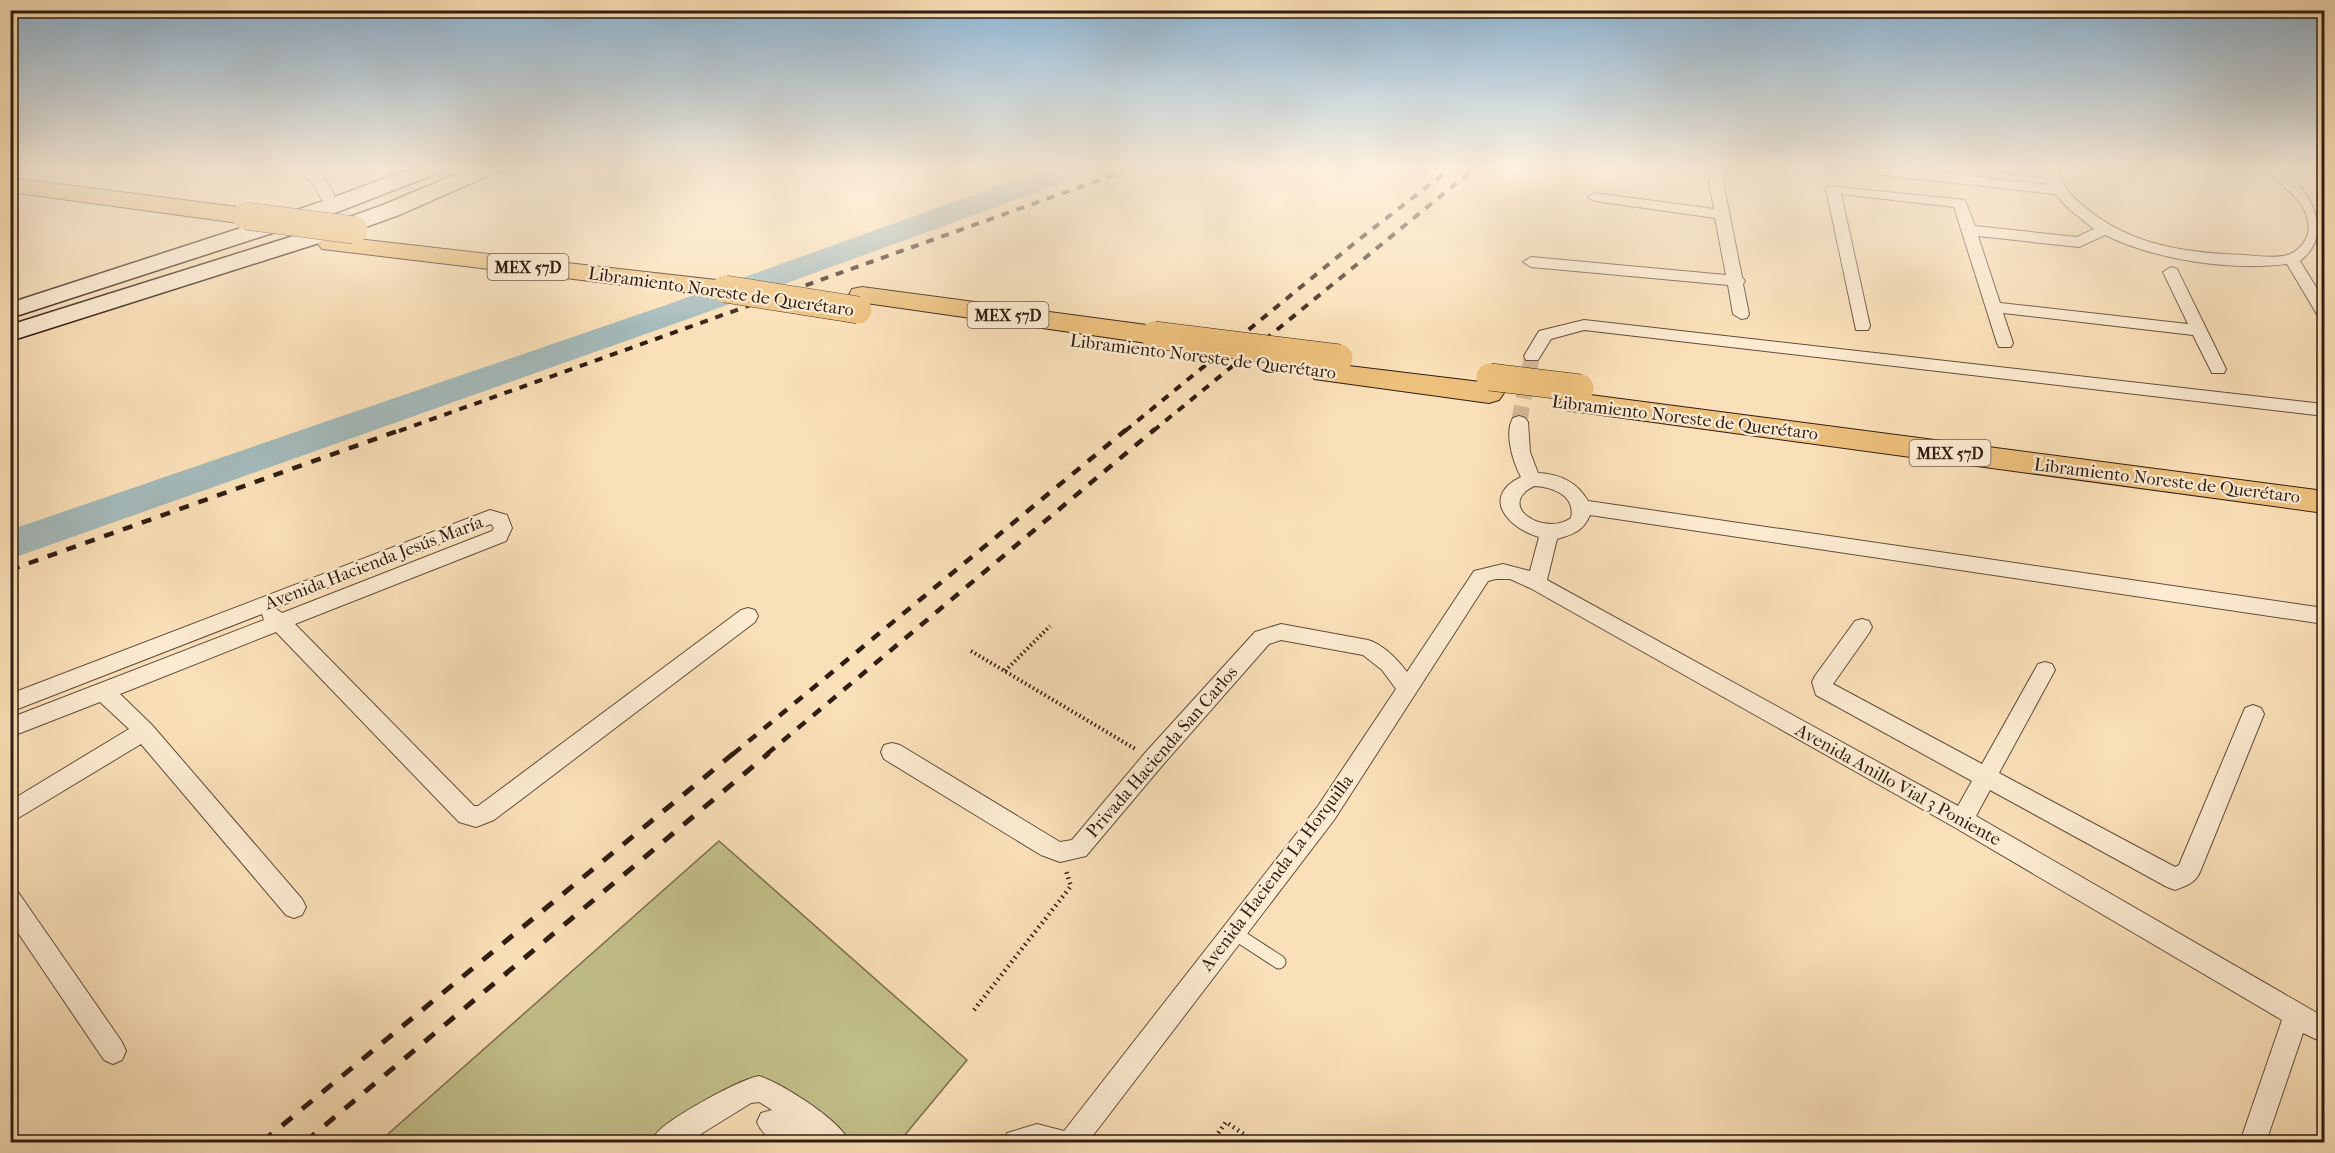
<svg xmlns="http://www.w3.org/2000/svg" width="2335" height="1153" font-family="'IM FELL French Canon',serif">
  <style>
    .green { fill: #c3c18b; stroke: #7a6e4e; stroke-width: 1.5 }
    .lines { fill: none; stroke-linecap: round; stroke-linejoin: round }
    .river { fill: #a4babb; fill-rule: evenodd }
    .street-tunnel { stroke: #d2b997; stroke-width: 16; stroke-dasharray: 16 8; stroke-linecap: butt }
    .lane-casing { stroke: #624d3c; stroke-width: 15 }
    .street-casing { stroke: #624d3c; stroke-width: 2 }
    .secondary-casing { stroke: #301c12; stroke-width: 3 }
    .highway-casing { stroke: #301c12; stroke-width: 2 }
    .path-far1 { stroke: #301c12; stroke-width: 4; stroke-dasharray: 1.5 3; stroke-linecap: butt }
    .path { stroke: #301c12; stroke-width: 4.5; stroke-dasharray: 1.5 4; stroke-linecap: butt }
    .lane { stroke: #fcebd1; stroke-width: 13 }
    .street { fill: #fcebd1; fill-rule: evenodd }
    .secondary { fill: #fcebd1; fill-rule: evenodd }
    .highway { fill: #edc07c; fill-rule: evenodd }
    .rail-far2 { stroke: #301c12; stroke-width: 4; stroke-dasharray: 8 8; stroke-linecap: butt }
    .rail-far1 { stroke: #301c12; stroke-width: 4.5; stroke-dasharray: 10 10; stroke-linecap: butt }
    .rail { stroke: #301c12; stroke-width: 5; stroke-dasharray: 13 13; stroke-linecap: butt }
    .highway-bridge-casing { stroke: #301c12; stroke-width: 28; stroke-linecap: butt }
    .highway-bridge { stroke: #edc07c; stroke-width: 27 }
    .labels { text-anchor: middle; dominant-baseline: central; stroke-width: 4.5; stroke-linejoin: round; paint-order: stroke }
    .shield { fill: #fcebd1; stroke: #6d5a4b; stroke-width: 1.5 }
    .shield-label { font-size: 16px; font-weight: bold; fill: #301c12 }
    .street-label { font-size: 18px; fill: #301c12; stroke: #fcebd1 }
  </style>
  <rect width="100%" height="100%" fill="#fae0b8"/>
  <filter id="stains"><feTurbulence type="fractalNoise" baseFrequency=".00333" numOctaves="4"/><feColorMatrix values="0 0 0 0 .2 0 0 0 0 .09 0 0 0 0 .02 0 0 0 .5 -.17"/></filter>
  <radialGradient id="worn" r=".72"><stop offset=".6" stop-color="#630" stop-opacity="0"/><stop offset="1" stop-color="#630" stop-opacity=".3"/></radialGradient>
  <!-- green -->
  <path class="green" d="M 719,841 L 967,1060 L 899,1142 L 839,1142 L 770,1086 L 687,1142 L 379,1142 Z"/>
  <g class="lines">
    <!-- river -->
    <path class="river" d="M 1049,168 L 1091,168 L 1087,174 L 688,319 L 10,559 L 10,530 L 666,305 Z"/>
    <!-- street-tunnel -->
    <path class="street-tunnel" d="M 1519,422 L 1532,356"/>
    <!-- lane casing -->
    <g class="lane-casing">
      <path id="lane" d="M 1233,932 L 1279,962"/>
    </g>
    <!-- street casing -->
    <g class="street-casing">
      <path id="street" d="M 295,168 C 301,168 310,167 315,169 C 327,175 334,195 339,206 L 337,209 L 327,209 L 312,182 Z
        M 1712,168 L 1726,168 L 1723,182 L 1742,277 L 1745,281 L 1743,284 L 1749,314 L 1747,318 L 1741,319 L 1733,314 L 1728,285 L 1531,267 L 1523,262 L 1531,257 L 1726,275 L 1715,218 L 1595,201 L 1588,197 L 1595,193 L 1714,209 L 1709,182 Z
        M 1849,168 L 1898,168 L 2049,185 L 2046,177 L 2002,172 L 1995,168 L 2058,168 C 2062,186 2072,197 2086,208 C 2131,246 2188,253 2244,255 C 2258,256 2277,259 2290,254 C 2303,248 2311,235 2308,221 C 2303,196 2279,186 2265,168 L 2281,168 C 2311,191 2335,234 2300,261 L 2324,300 L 2324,317 L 2318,316 L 2287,264 C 2230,271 2156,260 2105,235 L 2079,247 L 1978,236 L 2000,303 L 2188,324 L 2163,272 L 2171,267 L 2177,269 L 2226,369 L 2224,373 L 2212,373 L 2193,335 L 2003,313 L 2013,343 L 2011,347 L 1999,347 L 1997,343 L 1954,207 L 1841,194 L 1870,326 L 1868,330 L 1856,330 L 1826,189 L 1828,186 L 1965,200 L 1975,226 L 2077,237 L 2094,229 L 2069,209 L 2055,194 L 1856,172 Z
        M 1584,320 L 2324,404 L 2324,416 L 1584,330 L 1551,339 L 1538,360 L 1526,360 L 1524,356 L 1539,331 Z
        M 1519,416 L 1525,418 L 1528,422 L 1530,452 L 1538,473 C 1560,474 1577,482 1588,501 L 2324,608 L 2324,624 L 1590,515 C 1583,531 1574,534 1557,539 L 1547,580 L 1958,806 L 1972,781 L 1816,695 L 1812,682 L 1815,676 L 1855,621 L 1862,619 L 1869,621 L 1872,627 L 1869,633 L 1833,684 L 1982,764 L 2038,664 L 2045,662 L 2052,664 L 2055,670 L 1999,773 L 2175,867 L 2179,865 L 2245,708 L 2253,705 L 2261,708 L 2264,714 L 2200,872 C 2195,883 2186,886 2175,890 L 2167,887 L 1990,790 L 1976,816 L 2324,1017 L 2324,1043 L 2303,1033 L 2266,1142 L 2240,1142 L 2282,1020 L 1954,827 L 1530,588 L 1510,579 L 1496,579 L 1488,581 L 1334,820 L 1088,1142 L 1003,1142 L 1007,1133 L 1037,1124 L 1064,1131 L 1318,806 L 1396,689 L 1382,670 L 1363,655 L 1281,640 L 1269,644 L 1161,767 L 1086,856 L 1060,862 L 1041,855 L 884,759 L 881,752 L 884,745 L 892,743 L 900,745 L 1060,842 L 1072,840 L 1145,753 L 1255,632 L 1281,624 L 1368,640 C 1384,645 1397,659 1407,672 L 1474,571 L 1503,564 L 1530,571 L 1539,537 C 1508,528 1480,497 1521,477 C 1513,462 1504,433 1513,418 ZM 1534,486 C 1552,487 1576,495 1571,518 C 1544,537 1495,506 1534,486 Z
        M 490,510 L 507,515 L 512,528 L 506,541 L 295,624 L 474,806 L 478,806 L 741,610 L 748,608 L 755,610 L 758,616 L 755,622 L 494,820 L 476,827 L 459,822 L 276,632 L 120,694 L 152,725 L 302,899 L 306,907 L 302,915 L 294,918 L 286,915 L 141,744 L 10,823 L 10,801 L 129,729 L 100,702 L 10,737 L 10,718 L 264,620 L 262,614 L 10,712 L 10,694 ZM 491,524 L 494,528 L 492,531 L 282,613 L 275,608 Z
        M 10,889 L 18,892 L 122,1042 L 126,1051 L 122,1060 L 113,1064 L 104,1060 L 10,921 Z
        M 759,1076 C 781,1083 842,1121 849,1142 L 815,1142 L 805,1135 L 808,1142 C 786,1142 767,1146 757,1122 L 761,1113 L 772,1110 L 759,1102 L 751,1103 L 688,1142 L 653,1142 C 653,1141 655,1135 656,1134 C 667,1119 740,1079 759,1076 Z"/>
    </g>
    <!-- secondary casing -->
    <g class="secondary-casing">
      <path id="secondary" d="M 413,168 L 443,168 L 440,172 L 340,211 L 10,318 L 10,303 L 324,201 Z
        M 471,168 L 500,168 L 497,172 L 399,215 L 335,238 L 10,341 L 10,325 L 319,228 L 383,205 Z"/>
    </g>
    <!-- highway casing -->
    <g class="highway-casing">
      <path id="highway" d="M 10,178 L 246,208 L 255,211 L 259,216 L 255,221 L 246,224 L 10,192 Z
        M 331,236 L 725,281 L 734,283 L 738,289 L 734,295 L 725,297 L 322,249 L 318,244 L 322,239 Z
        M 862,287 L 1154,326 L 1164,329 L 1168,335 L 1164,341 L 1154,344 L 852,301 L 849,295 L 852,289 Z
        M 1324,363 L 1489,383 L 1499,386 L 1504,393 L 1499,400 L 1489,403 L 1314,379 L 1310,372 L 1314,365 Z
        M 1575,393 L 2324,491 L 2324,513 L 1565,410 L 1560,403 L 1565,396 Z"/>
    </g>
    <!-- path-far1 -->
    <path class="path-far1" d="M 971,651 L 1137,750
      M 1005,671 L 1050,626"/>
    <!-- path -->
    <path class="path" d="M 974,1010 L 1071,886 L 1066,871
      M 1212,1142 L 1226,1122 L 1255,1142"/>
    <!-- lane -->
    <use href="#lane" class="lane"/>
    <!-- street -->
    <use href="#street" class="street"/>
    <!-- secondary -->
    <use href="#secondary" class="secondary"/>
    <!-- highway -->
    <use href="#highway" class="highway"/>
    <!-- rail-far2 -->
    <path class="rail-far2" d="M 399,431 L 1133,168
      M 1125,431 L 1357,241 L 1451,168
      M 1153,431 L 1475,168"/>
    <!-- rail-far1 -->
    <path class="rail-far1" d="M 10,570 L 403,429
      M 733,754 L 1127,429
      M 767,754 L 1155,429"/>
    <!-- rail -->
    <path class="rail" d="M 262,1142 L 734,753
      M 305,1142 L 769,753"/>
    <!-- highway-bridge casing -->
    <g class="highway-bridge-casing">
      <path id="highway-bridge" d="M 246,216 L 354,230
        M 725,289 L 858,310
        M 1154,335 L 1339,358
        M 1490,377 L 1580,388"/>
    </g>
    <!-- highway-bridge -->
    <use href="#highway-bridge" class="highway-bridge"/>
  </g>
  <!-- sky -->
  <linearGradient id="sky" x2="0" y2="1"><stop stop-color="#8db6d6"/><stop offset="0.51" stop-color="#fdf1df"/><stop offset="1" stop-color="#fdf1df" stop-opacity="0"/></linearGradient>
  <rect width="2335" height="330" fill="url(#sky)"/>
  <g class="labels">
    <!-- shield labels -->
    <g class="shield">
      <rect x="487.5" y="254" width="81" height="26" rx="4.5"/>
      <rect x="967.5" y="302" width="81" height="26" rx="4.5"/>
      <rect x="1909.5" y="440" width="81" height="26" rx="4.5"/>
    </g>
    <g class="shield-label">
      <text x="528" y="267">MEX 57D</text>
      <text x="1008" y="315">MEX 57D</text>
      <text x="1950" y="453">MEX 57D</text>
    </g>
    <!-- street labels -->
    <g class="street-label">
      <text transform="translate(721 292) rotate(8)">Libramiento Noreste de Querétaro</text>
      <text transform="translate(1203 357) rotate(7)">Libramiento Noreste de Querétaro</text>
      <text transform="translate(1685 418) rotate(7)">Libramiento Noreste de Querétaro</text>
      <text transform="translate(2167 481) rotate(7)">Libramiento Noreste de Querétaro</text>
      <text transform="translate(374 563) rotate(-21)">Avenida Hacienda Jesús María</text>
      <text transform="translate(1162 752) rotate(-49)">Privada Hacienda San Carlos</text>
      <text transform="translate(1898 785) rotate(29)">Avenida Anillo Vial 3 Poniente</text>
      <text transform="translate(1277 873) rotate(-53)">Avenida Hacienda La Horquilla</text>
    </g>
  </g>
  <!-- margin -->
  <rect width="2335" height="1153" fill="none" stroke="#fae0b8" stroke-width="36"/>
  <rect x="12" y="12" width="2311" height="1129" fill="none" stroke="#301c12" stroke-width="3"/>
  <rect x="18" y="18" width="2299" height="1117" fill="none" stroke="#301c12" stroke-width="1.5"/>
  <rect width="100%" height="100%" filter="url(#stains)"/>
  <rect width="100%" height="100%" fill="url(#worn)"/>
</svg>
